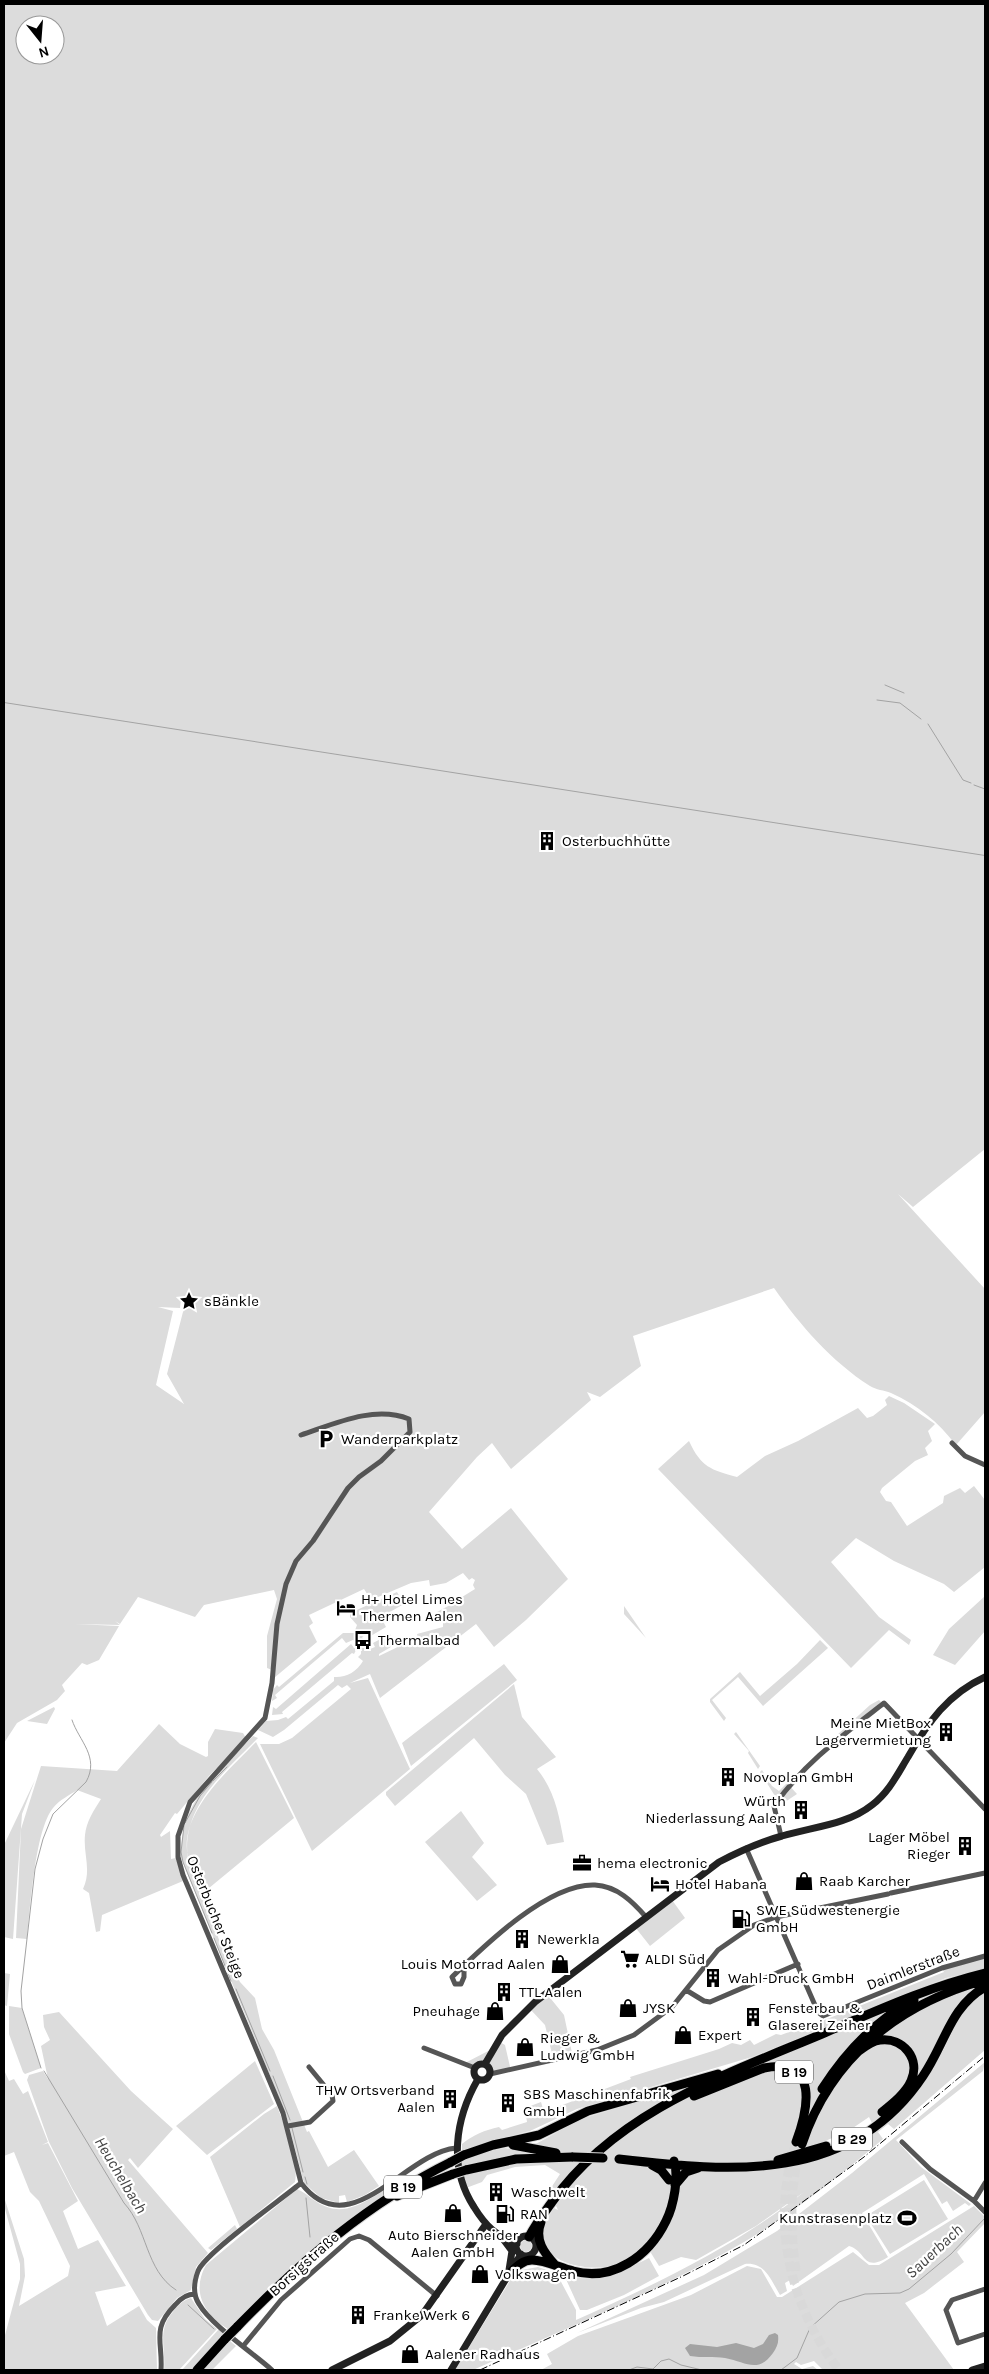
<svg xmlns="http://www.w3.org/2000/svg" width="989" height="2374" font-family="Karla,sans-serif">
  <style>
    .green { fill: #dcdcdc; fill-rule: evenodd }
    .water { fill: #a3a3a3 }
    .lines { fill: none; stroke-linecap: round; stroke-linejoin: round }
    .stream { stroke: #a3a3a3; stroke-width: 1 }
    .highway-tunnel { stroke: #d9d9d9; stroke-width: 9; stroke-dasharray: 9 4.5; stroke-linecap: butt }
    .highway-casing { stroke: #dbdbdb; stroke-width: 11 }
    .street { stroke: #555; stroke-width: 5 }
    .secondary { stroke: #222; stroke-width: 7 }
    .highway { stroke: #000; stroke-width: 9 }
    .rail { stroke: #000; stroke-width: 1; stroke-dasharray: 8 2.5 1 2.5; stroke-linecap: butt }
    .highway-bridge-casing { stroke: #dbdbdb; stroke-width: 11; stroke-linecap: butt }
    .highway-bridge { stroke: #000; stroke-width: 9 }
    .labels { text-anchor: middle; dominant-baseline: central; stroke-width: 4.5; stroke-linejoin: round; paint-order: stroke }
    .shield { fill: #fff; stroke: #4c4c4c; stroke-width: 1 }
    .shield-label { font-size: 14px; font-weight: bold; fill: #000 }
    .poi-label { font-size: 15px; fill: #000; stroke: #fff; text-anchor: start }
    .street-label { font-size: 15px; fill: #000; stroke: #fff }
    .water-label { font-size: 16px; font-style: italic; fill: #444; stroke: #fff }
  </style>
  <rect width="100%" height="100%" fill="#fff"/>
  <!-- green -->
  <path class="green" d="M 4,4 L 985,4 L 985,1149 L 913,1207 L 898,1194 L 985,1289 L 985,1412 L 956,1445 C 938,1422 918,1405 891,1393 C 884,1390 876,1390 870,1386 C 831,1361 800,1325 774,1288 L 633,1336 L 641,1366 L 600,1397 L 587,1392 L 591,1400 L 511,1469 L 492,1443 L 477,1457 L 429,1512 L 462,1549 L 511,1508 L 568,1579 L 526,1620 L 494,1647 L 476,1624 L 380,1698 L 370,1674 L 350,1683 L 368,1678 L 410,1769 L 312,1851 L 260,1744 L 279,1744 L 292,1738 L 351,1689 L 347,1685 L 342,1688 L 338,1685 L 284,1730 L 273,1737 L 258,1730 L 266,1721 L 278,1720 L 286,1717 L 288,1719 L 334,1681 L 334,1677 C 345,1678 357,1672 363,1661 L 358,1657 L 361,1654 L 361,1645 L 353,1640 L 346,1643 L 342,1638 L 275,1695 L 277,1698 L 272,1701 L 273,1690 L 277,1685 L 279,1687 L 343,1633 L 354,1633 L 357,1625 L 350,1617 L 350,1613 L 397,1592 L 404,1604 L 381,1617 L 386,1627 L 369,1637 L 367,1634 L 362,1637 L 370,1649 L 375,1647 L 373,1643 L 390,1634 L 396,1644 L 379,1654 L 379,1656 L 402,1645 L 405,1647 L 419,1643 L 417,1634 L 443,1627 L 443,1615 L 439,1615 L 437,1612 L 452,1604 L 450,1600 L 452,1599 L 454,1602 L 475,1589 L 473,1585 L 475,1580 L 472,1578 L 469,1580 L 463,1573 L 446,1583 L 430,1586 L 429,1580 L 411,1583 L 371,1600 L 364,1589 L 309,1615 L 313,1623 L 309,1626 L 317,1642 L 274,1678 L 272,1670 L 267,1668 L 267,1636 L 277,1599 L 274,1590 L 204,1605 L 195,1617 L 138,1597 L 120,1624 L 115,1621 L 120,1625 L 75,1624 L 119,1626 L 99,1660 L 87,1665 L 82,1663 L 62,1685 L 65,1691 L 57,1700 L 17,1723 L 4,1743 ZM 25,25 L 55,25 L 55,55 L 25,55 ZM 181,1299 L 186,1301 L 184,1308 L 167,1374 L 184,1404 L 156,1385 L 173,1311 L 158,1307 L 180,1308 Z
    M 889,1396 L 904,1403 L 935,1424 L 928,1431 L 932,1441 L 925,1448 L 928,1455 L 915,1461 L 882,1488 L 880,1492 L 886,1501 L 891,1502 L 907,1526 L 943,1503 L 944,1496 L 960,1488 L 965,1493 L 974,1486 L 985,1500 L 985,1567 L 954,1592 L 944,1584 L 894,1561 L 856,1538 L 831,1562 L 879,1617 L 911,1640 L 909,1645 L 889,1630 L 851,1668 L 658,1469 L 689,1441 C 701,1467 711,1470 737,1477 L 765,1456 L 798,1441 L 858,1408 L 867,1418 L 873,1416 L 887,1405 L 885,1400 Z
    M 985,1596 L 985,1631 L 955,1665 L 933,1655 L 949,1629 Z
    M 624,1606 L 646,1638 L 624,1614 Z
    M 820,1640 L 828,1648 L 763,1706 L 738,1677 L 712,1700 L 726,1718 L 724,1721 L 710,1702 L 710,1699 L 740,1672 L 760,1696 L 797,1664 Z
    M 351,1644 L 356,1650 L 354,1654 L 352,1653 L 282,1712 L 283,1714 L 272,1715 L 273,1707 L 276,1709 Z
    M 504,1664 L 517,1680 L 411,1766 L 402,1743 Z
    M 514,1684 L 522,1717 L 556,1757 L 537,1769 C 555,1791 559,1815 564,1842 L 547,1845 L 526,1794 L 505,1775 L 474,1738 L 395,1806 L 386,1795 L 386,1792 Z
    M 879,1700 L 881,1702 L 839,1738 L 837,1735 L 870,1705 Z
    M 54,1707 L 55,1709 L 47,1724 L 27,1721 Z
    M 159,1724 L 180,1744 L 206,1757 L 208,1756 L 208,1742 L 215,1729 L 243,1733 L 246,1738 L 209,1776 L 177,1814 L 175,1813 L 160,1835 L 161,1837 L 170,1831 L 171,1859 L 176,1858 L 183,1881 L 102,1915 L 100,1931 L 96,1932 L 89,1893 L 83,1889 C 92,1870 83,1854 85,1835 C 86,1822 94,1810 101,1799 L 77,1790 C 70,1795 59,1800 53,1808 C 35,1830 30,1909 27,1939 L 16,1938 L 21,1829 L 41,1766 L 117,1771 Z
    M 736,1732 L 760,1766 L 758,1769 L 748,1753 L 749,1751 L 734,1734 Z
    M 253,1736 L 258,1738 C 225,1772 180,1807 188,1860 L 225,1955 L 240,1982 L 255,1998 L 262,2029 L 274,2050 L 307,2132 L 309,2131 L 328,2167 L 354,2150 L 379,2186 L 365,2195 L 347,2202 L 345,2195 L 339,2196 L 339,2203 L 321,2198 L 304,2183 L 286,2115 L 181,1858 C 180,1800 215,1776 253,1736 Z
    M 256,1742 L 294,1818 L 203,1893 C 197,1882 191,1870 188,1857 C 178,1813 229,1770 256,1742 Z
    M 762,1770 L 772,1786 L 779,1791 L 787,1783 L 797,1794 L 785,1802 L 775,1796 L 760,1772 Z
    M 35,1780 L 22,1814 L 13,1939 L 4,1937 L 4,1845 Z
    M 461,1811 L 484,1843 L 472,1857 L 497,1885 L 477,1901 L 425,1842 Z
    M 672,1900 L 685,1918 L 650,1946 L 635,1927 Z
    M 985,1956 L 985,1969 L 946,1978 L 752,2057 L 577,2109 L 530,2131 L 486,2142 L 462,2151 L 462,2144 C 473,2135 485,2130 499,2127 L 502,2130 L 527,2122 L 525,2108 L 541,2102 L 544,2112 L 631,2079 L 630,2077 L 719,2049 L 732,2043 L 741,2045 L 750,2040 L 754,2045 L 776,2034 L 781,2035 L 813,2023 L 822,2021 L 944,1972 L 942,1968 Z
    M 4,1973 L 10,1974 L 7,2006 L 4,2005 Z
    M 974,1987 L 975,1996 L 985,1990 L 985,2050 L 894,2129 L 888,2124 L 878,2132 L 883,2139 C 842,2174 791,2215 744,2242 C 657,2292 564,2329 473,2370 L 455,2370 L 516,2271 L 538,2267 L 553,2272 L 559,2278 L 576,2310 L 576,2320 C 656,2284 735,2247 804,2192 L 756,2226 L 696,2260 L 681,2257 L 659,2266 L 651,2253 L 652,2249 L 644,2246 C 633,2254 623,2263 610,2266 C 588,2271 541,2264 543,2233 C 543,2223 549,2216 554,2208 L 558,2210 L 549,2191 L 560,2174 L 545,2165 L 515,2167 L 487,2175 L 482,2182 L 466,2188 L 462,2179 L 462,2161 L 485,2152 L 505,2148 L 523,2151 L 581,2119 L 716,2078 L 903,2003 L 910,2012 L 939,1998 ZM 869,2117 L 875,2129 L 809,2161 L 808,2148 L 847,2132 Z
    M 547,1994 L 564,2015 L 572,2053 L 553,2058 L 545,2025 L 530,2009 Z
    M 9,2006 L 22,2008 L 41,2068 L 25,2074 L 23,2072 L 9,2034 Z
    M 59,2012 L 131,2091 L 173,2129 L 138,2168 L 130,2158 L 128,2160 L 208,2253 L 196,2267 L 191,2290 L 177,2298 L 158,2321 L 152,2320 L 148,2315 L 72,2188 L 49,2142 L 27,2080 L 29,2075 L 43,2071 L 48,2079 L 41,2046 L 50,2040 L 44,2027 L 43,2015 Z
    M 498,2041 L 505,2045 L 511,2071 L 490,2071 L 485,2064 L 480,2064 L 475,2068 L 465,2063 L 492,2049 Z
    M 255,2061 L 274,2104 L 207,2155 L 176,2126 Z
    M 985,2062 L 983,2071 L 896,2140 L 921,2167 L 971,2204 L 969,2206 L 965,2203 L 953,2211 L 947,2201 L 942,2204 L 924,2174 L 862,2213 L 888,2257 C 862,2273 867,2251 849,2246 L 793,2286 L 790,2280 L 785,2283 L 787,2291 L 780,2295 C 771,2280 765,2262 745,2264 L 664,2302 L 641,2308 L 577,2333 L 704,2275 L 777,2231 L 852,2173 Z
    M 4,2070 L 9,2081 L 14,2079 L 23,2094 L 28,2091 L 48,2142 L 42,2145 L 48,2143 L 78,2201 L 63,2211 L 78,2249 L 98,2240 L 126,2286 L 95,2292 L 107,2326 L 139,2306 L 147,2320 L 156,2328 L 157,2370 L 4,2370 L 4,2339 L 20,2279 L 20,2264 L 4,2205 L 4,2197 L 24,2259 L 25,2276 L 19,2306 L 68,2276 L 70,2266 L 39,2201 L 30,2192 L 14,2152 L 4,2156 Z
    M 277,2106 C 285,2128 299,2159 295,2182 L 240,2227 L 210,2157 L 264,2114 Z
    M 924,2180 L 948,2219 L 890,2254 L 866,2216 Z
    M 401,2181 L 403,2183 C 336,2227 284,2273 228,2329 C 204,2314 191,2292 206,2265 L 297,2189 C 308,2194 315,2203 327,2207 C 353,2217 378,2191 401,2181 Z
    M 974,2206 L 985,2217 L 985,2223 L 957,2252 L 964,2262 L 924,2293 L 905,2303 L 954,2370 L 823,2370 L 814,2361 L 801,2365 L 796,2362 L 794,2364 L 802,2369 L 813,2366 L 818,2370 L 541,2370 L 552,2364 L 547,2354 L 578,2336 L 691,2295 L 747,2266 L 761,2269 L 777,2297 L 782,2297 L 853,2252 L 869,2265 L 879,2265 Z
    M 235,2225 L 237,2229 L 211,2250 L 208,2248 Z
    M520 2246a6 6 0 1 1 12 0a6 6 0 1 1-12 0Z
    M 649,2258 L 659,2276 L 624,2295 L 587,2310 L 580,2310 L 565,2277 L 594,2279 L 618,2273 Z
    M 191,2298 L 205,2319 L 217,2329 L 179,2370 L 164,2370 C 166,2348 157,2331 172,2313 C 177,2306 183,2300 191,2298 Z
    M 219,2329 L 223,2334 L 192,2370 L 182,2370 Z
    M 230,2341 L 236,2346 L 212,2370 L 202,2370 Z"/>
  <!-- water -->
  <path class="water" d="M 4,702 L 985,855 L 985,856 L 4,703 Z
    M 775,2333 L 778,2335 C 779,2343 777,2347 773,2353 C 758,2374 746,2362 725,2358 C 714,2356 702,2358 690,2356 L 685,2348 L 690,2344 L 717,2347 L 736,2343 L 754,2348 L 763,2344 L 769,2335 Z"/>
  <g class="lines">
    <!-- stream -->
    <path class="stream" d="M 885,685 L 904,693
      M 877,700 L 900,703 L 921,719
      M 928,724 L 963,780 L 971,783
      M 974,785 L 985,789
      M 213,1781 L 227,1767
      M 185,1823 L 200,1796 L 212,1782
      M 184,1826 L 181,1852 L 183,1862 L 212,1933
      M 214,1938 L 231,1981
      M 236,1989 L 270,2071
      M 41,2068 L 22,2008 L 21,1991 L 35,1869 L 43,1839 L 53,1814 L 86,1782 C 100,1757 79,1741 72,1720
      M 44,2071 L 124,2203 C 148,2229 145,2270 176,2290
      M 273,2076 L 290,2120
      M 292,2128 L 303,2172
      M 305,2177 L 307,2184
      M 306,2198 L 310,2237
      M 188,2305 L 214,2329
      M 629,2370 L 637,2367 L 653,2369 L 661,2361 L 669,2359 L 681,2365 L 702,2370
      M 781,2370 L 797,2358 L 810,2328 L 839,2302 L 865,2294 L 900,2293 L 909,2289 L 951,2254 L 985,2218"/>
    <!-- highway-tunnel -->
    <path class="highway-tunnel" d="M 796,2142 C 770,2221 789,2305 839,2370
      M 796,2271 C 791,2233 789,2192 799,2155"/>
    <!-- highway casing -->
    <g class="highway-casing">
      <path id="highway" d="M 856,2053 C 863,2048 871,2041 880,2040 C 903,2037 921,2059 911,2081 C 906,2093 892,2104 882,2112
        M 822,2089 C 845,2053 876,2020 914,2000
        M 694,2096 L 764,2068 C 820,2057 808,2110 796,2142
        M 802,2144 C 831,2057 899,2004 985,1980
        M 513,2145 L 556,2153
        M 464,2155 L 493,2145 L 539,2135 L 588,2111 L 718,2074
        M 619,2159 C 731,2172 851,2184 923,2076 C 945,2044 950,2007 985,1987
        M 778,2160 L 826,2146
        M 652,2165 L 661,2170 L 669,2180
        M 466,2170 L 516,2159 L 573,2157
        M 675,2185 L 686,2172 L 698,2168
        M 397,2196 L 453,2174
        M 541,2222 C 534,2240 544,2253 556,2266
        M 529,2237 C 535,2225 544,2213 552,2202 C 616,2112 724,2075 822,2034 C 876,2011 928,1987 985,1973
        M 510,2273 C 516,2267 523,2260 532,2260 C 546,2260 560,2268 573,2271 C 613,2282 649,2256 666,2221 C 674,2205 679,2177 674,2161
        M 237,2327 C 301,2261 368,2203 451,2162
        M 197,2370 L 225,2339"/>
    </g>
    <!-- street -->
    <path class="street" d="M 301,1435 C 334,1424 374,1405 409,1419 L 410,1432 L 381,1461 L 359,1477 L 348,1488 L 313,1541 L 296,1561 L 286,1584 L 277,1624 L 272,1683 L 265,1718 L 190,1802 L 178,1836 L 178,1857 L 183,1875 L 283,2113 L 301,2183 C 350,2247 404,2153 456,2148
      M 952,1443 L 965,1456 L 985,1465
      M 781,1836 L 774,1806 C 803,1764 843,1735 884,1703 L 985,1809
      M 746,1848 L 818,2012 L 823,2016 L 942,1968 L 985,1956
      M 891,1893 L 985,1873
      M 464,1965 L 464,1977 L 461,1984 L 455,1984 L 452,1977 C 484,1946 548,1883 595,1885 C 617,1886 633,1902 646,1917
      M 686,1990 L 704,2001 L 710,2002 L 798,1964
      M 424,2048 L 475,2068
      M 490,2074 L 597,2050 L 634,2035 L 672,2007 L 718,1950 L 754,1925 L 776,1917 L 888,1894
      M 288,2126 L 310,2122 L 333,2101 L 332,2095 L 309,2067
      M 902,2142 L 930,2169 L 974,2201 L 985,2212
      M 974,2201 L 985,2183
      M 985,2289 L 952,2300 L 946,2310 L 958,2343 L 985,2334
      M 244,2345 L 281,2300 L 350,2239 L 359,2236 L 369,2240 L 437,2296
      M 161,2370 C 163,2342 151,2329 175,2305 C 180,2299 187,2294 195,2294
      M 272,2370 C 253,2353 211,2325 199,2304 C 193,2295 194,2282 198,2271 C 205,2253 282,2199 301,2183"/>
    <!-- secondary -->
    <path class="secondary" d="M474 2072a8 8 0 1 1 16 0a8 8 0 1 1-16 0Z
      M 485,2064 L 502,2035 L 535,2002 L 719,1862 C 740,1851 760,1842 782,1836 C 812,1827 847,1825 872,1805 C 889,1792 897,1775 908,1757 C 928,1722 948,1694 985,1677
      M 478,2079 C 455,2119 448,2167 474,2207 C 485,2225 497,2237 517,2244
      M516 2246a10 10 0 1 1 20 0a10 10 0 1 1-20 0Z
      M 503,2239 L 512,2251 L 509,2270
      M 332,2370 L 390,2341 L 422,2315 L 486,2224
      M 451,2370 L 521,2254
      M 972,2370 L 985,2366"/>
    <!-- highway -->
    <use href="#highway" class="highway"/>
    <!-- rail -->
    <path class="rail" d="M 480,2370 L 683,2276 L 744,2245 L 864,2157 L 985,2056"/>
    <!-- highway-bridge casing -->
    <g class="highway-bridge-casing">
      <path id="highway-bridge" d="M 573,2157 L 603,2158
        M 451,2162 L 464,2155
        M 453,2174 L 466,2170
        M 225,2339 L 237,2327"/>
    </g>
    <!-- highway-bridge -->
    <use href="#highway-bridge" class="highway-bridge"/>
  </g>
  <!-- icons -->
  <defs>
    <g id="building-bare" transform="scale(1.5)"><path d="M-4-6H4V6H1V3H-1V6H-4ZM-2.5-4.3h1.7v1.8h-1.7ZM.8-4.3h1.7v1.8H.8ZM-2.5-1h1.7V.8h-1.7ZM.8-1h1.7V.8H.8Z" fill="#000" stroke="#fff" stroke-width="2.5" paint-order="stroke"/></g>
    <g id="sight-bare" transform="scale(1.5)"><path d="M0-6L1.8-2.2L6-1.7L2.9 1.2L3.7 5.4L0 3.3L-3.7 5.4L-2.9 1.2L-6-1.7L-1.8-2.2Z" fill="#000" stroke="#fff" stroke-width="2.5" paint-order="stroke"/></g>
    <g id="parking-bare" transform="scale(1.5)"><path d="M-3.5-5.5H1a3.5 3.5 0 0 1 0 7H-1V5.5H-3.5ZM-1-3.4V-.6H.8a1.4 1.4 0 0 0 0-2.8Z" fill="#000" stroke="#fff" stroke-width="2.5" paint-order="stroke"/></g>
    <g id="hotel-bare" transform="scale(1.5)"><path d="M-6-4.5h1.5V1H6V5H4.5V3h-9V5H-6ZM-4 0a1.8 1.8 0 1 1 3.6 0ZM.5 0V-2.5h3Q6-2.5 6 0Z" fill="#000" stroke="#fff" stroke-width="2.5" paint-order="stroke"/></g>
    <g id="bus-bare" transform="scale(1.5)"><path d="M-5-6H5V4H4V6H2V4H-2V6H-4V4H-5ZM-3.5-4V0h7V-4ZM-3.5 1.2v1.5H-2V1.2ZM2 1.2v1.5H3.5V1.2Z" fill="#000" stroke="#fff" stroke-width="2.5" paint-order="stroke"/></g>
    <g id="office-bare" transform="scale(1.5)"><path d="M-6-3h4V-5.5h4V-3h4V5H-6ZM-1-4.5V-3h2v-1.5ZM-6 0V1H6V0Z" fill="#000" stroke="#fff" stroke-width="2.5" paint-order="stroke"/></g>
    <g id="shop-bare" transform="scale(1.5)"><path d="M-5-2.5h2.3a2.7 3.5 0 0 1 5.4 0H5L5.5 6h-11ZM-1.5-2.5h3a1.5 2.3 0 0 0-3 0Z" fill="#000" stroke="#fff" stroke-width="2.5" paint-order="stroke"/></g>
    <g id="fuel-bare" transform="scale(1.5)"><path d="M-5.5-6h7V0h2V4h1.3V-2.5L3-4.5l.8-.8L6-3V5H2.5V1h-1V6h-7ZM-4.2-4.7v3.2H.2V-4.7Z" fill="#000" stroke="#fff" stroke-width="2.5" paint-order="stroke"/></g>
    <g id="supermarket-bare" transform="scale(1.5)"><path d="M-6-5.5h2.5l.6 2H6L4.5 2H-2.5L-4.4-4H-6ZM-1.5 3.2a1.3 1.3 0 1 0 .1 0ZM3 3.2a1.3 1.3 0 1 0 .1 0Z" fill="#000" stroke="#fff" stroke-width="2.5" paint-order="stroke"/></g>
    <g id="stadium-bare" transform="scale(1.5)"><path d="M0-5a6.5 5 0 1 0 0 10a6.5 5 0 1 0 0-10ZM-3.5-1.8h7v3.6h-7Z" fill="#000" stroke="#fff" stroke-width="2.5" paint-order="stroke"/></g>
  </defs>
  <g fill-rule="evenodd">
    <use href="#building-bare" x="547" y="841"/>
    <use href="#sight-bare" x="189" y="1301"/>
    <use href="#parking-bare" x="326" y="1439"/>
    <use href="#hotel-bare" x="346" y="1608"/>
    <use href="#bus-bare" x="363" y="1640"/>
    <use href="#building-bare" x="946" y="1732"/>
    <use href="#building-bare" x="728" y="1777"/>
    <use href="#building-bare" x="801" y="1810"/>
    <use href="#building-bare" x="965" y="1846"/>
    <use href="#office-bare" x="582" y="1863"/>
    <use href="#shop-bare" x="804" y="1881"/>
    <use href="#hotel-bare" x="660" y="1884"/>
    <use href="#fuel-bare" x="741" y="1919"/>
    <use href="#building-bare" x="522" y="1939"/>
    <use href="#supermarket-bare" x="630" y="1959"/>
    <use href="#shop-bare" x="560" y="1964"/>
    <use href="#building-bare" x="713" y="1978"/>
    <use href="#building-bare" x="504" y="1992"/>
    <use href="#shop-bare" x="628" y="2008"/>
    <use href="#shop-bare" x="495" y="2011"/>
    <use href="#building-bare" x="753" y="2017"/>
    <use href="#shop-bare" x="683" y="2035"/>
    <use href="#shop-bare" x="525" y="2047"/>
    <use href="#building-bare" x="450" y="2099"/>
    <use href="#building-bare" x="508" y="2103"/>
    <use href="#building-bare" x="496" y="2192"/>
    <use href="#shop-bare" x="453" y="2213"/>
    <use href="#fuel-bare" x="505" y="2214"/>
    <use href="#stadium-bare" x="907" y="2218"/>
    <use href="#shop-bare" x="480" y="2274"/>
    <use href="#building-bare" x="358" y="2315"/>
    <use href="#shop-bare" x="410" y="2354"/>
  </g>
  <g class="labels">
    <!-- shield labels -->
    <g class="shield">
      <rect x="775" y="2060.5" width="38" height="23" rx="4"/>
      <rect x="832" y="2127.5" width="40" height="23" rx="4"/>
      <rect x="384" y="2175.5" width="38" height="23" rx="4"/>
    </g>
    <g class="shield-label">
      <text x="794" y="2072">B 19</text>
      <text x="852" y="2139">B 29</text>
      <text x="403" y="2187">B 19</text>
    </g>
    <!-- poi labels -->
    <g class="poi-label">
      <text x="562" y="841">Osterbuchhütte</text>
      <text x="204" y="1301">sBänkle</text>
      <text x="341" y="1439">Wanderparkplatz</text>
      <text x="361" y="1599">H+ Hotel Limes<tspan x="361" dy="17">Thermen Aalen</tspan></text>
      <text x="378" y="1640">Thermalbad</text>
      <text x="931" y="1723" text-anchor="end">Meine MietBox<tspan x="931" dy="17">Lagervermietung</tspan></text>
      <text x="743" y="1777">Novoplan GmbH</text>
      <text x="786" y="1801" text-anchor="end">Würth<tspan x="786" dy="17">Niederlassung Aalen</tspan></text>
      <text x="950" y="1837" text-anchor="end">Lager Möbel<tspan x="950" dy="17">Rieger</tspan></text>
      <text x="597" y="1863">hema electronic</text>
      <text x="819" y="1881">Raab Karcher</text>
      <text x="675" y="1884">Hotel Habana</text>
      <text x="756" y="1910">SWE Südwestenergie<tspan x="756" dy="17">GmbH</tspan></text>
      <text x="537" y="1939">Newerkla</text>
      <text x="645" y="1959">ALDI Süd</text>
      <text x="545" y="1964" text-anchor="end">Louis Motorrad Aalen</text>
      <text x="728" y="1978">Wahl-Druck GmbH</text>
      <text x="519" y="1992">TTL Aalen</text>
      <text x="643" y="2008">JYSK</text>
      <text x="768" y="2008">Fensterbau &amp;<tspan x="768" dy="17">Glaserei Zeiher</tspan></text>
      <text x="480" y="2011" text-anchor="end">Pneuhage</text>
      <text x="698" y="2035">Expert</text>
      <text x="540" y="2038">Rieger &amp;<tspan x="540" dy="17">Ludwig GmbH</tspan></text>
      <text x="435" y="2090" text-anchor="end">THW Ortsverband<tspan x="435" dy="17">Aalen</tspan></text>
      <text x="523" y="2094">SBS Maschinenfabrik<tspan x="523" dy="17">GmbH</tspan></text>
      <text x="511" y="2192">Waschwelt</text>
      <text x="520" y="2214">RAN</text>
      <text x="892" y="2218" text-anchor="end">Kunstrasenplatz</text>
      <text x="453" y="2235" text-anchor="middle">Auto Bierschneider<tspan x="453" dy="17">Aalen GmbH</tspan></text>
      <text x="495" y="2274">Volkswagen</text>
      <text x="373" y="2315">Franke Werk 6</text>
      <text x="425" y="2354">Aalener Radhaus</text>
    </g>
    <!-- street labels -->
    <g class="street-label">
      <text transform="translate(216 1917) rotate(68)">Osterbucher Steige</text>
      <text transform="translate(913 1968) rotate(-21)">Daimlerstraße</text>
      <text transform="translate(304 2264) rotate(-42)">Borsigstraße</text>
    </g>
    <!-- water labels -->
    <g class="water-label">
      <text transform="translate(121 2175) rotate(59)">Heuchelbach</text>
      <text transform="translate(934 2251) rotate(-43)">Sauerbach</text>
    </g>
  </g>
  <!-- border -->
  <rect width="989" height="2374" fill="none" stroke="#000000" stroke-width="10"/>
  <!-- north arrow -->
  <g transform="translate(40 40) rotate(163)"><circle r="24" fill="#ffffff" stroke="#999999"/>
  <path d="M0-4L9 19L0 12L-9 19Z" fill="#000000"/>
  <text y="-8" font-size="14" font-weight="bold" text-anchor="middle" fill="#000000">N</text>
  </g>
</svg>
